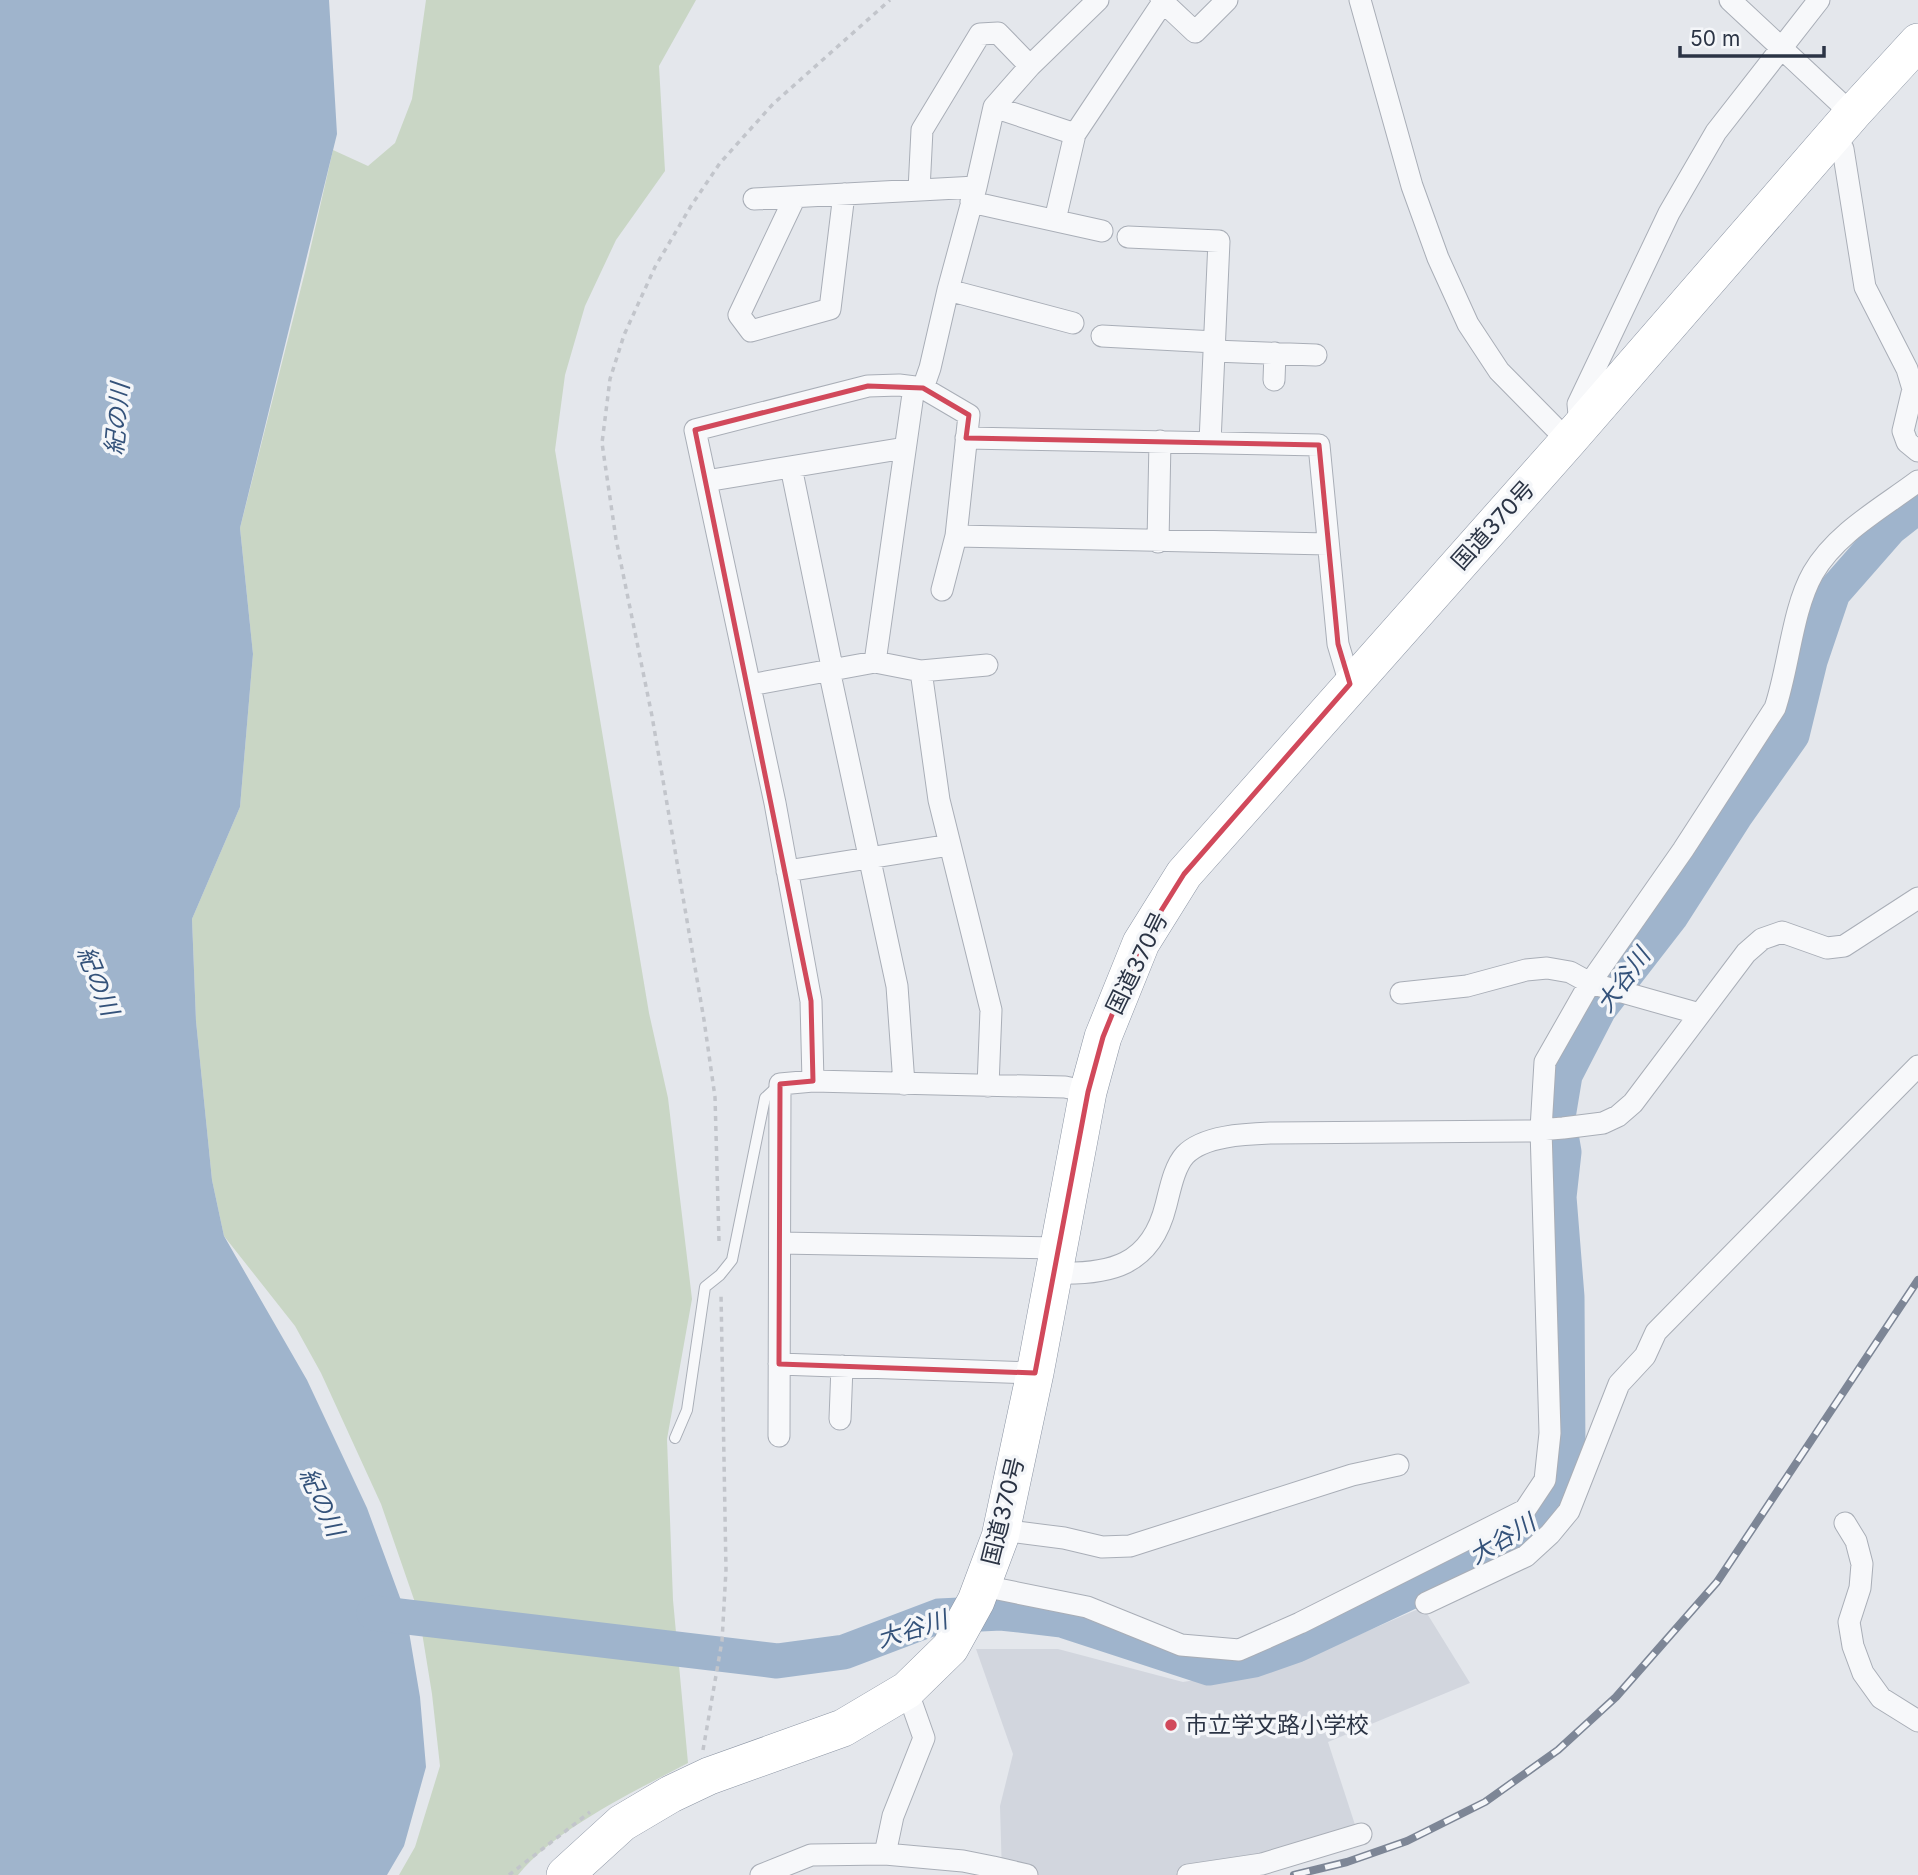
<svg xmlns="http://www.w3.org/2000/svg" width="1918" height="1875" font-family="Inter,'Noto Sans JP',sans-serif">
  <style>
    .built { fill: #d2d6de }
    .green { fill: #c9d6c5 }
    .water { fill: #9fb4cc }
    .lines { fill: none; stroke-linecap: round; stroke-linejoin: round }
    .river { stroke: #9fb4cc; stroke-width: 35 }
    .lane-casing { stroke: #a9aeb7; stroke-width: 12 }
    .street-casing { stroke: #a9aeb7; stroke-width: 23 }
    .highway-casing { stroke: #8b94a3; stroke-width: 38 }
    .path { stroke: #c2c5cb; stroke-width: 3.5; stroke-dasharray: 5 5; stroke-linecap: butt }
    .lane { stroke: #f7f8fa; stroke-width: 10 }
    .street { stroke: #f7f8fa; stroke-width: 21 }
    .highway { stroke: #fff; stroke-width: 37 }
    .rail-casing { stroke: #7d8696; stroke-width: 8 }
    .rail { stroke: #f4f6f9; stroke-width: 5; stroke-dasharray: 16; stroke-linecap: butt }
    .marked { fill: none; stroke: #d1495b; stroke-width: 5; stroke-linejoin: round }
    .poi-dot { fill: #d1495b; stroke: #f4f6f9; stroke-width: 2.5 }
    .labels { text-anchor: middle; dominant-baseline: central; stroke-width: 7; stroke-linejoin: round; paint-order: stroke }
    .street-label { font-size: 23px; fill: #2b3445; stroke: #f4f6f9 }
    .poi-label { font-size: 23px; fill: #2b3445; stroke: #f4f6f9; text-anchor: start }
    .water-label { font-size: 24px; font-style: italic; fill: #34527a; stroke: #f4f6f9 }
  </style>
  <rect width="100%" height="100%" fill="#e4e7ec"/>
  <!-- built -->
  <path class="built" d="M 1423,1607 L 1470,1683 L 1328,1742 L 1359,1837 L 1232,1875 L 1002,1875 L 1000,1806 L 1013,1754 L 976,1649 L 1058,1649 L 1183,1682 L 1289,1665 Z"/>
  <!-- green -->
  <path class="green" d="M 426,0 L 696,0 L 659,66 L 665,171 L 616,240 L 585,306 L 565,375 L 555,450 L 649,1013 L 668,1098 L 692,1299 L 667,1439 L 673,1600 L 688,1763 C 635,1791 555,1829 518,1875 L 399,1875 L 415,1847 L 440,1766 L 432,1694 L 419,1614 L 381,1504 L 321,1373 L 295,1326 L 224,1236 L 212,1180 L 196,1021 L 192,919 L 240,807 L 253,654 L 240,528 L 306,268 L 333,150 L 368,166 L 395,143 L 412,99 Z"/>
  <!-- water -->
  <path class="water" d="M 0,0 L 329,0 L 337,134 L 240,528 L 253,654 L 240,807 L 192,919 L 196,1021 L 212,1180 L 224,1236 L 307,1380 L 367,1508 L 406,1614 L 420,1697 L 426,1767 L 404,1846 L 387,1875 L 0,1875 Z"/>
  <g class="lines">
    <!-- river -->
    <path class="river" d="M 374,1613 L 777,1661 L 844,1652 L 939,1616 L 1001,1613 L 1062,1620 L 1209,1668 L 1254,1660 L 1297,1645 L 1408,1593 L 1526,1531 L 1559,1499 L 1568,1453 L 1567,1297 L 1559,1197 L 1564,1152 L 1558,1117 L 1565,1075 L 1599,1009 L 1671,916 L 1735,816 L 1792,735 L 1810,661 L 1833,593 L 1890,528 L 1918,506"/>
    <!-- lane casing -->
    <g class="lane-casing">
      <path id="lane" d="M 675,1438 L 687,1410 L 705,1287 L 720,1275 L 732,1260 L 765,1098 L 778,1086"/>
    </g>
    <!-- street casing -->
    <g class="street-casing">
      <path id="street" d="M 1161,0 L 1195,32 L 1227,0
        M 1360,0 L 1412,186 L 1438,258 L 1468,324 L 1499,371 L 1568,441
        M 1730,0 L 1852,114
        M 994,107 L 1075,134
        M 1832,138 L 1843,149 L 1865,287 L 1907,369 L 1913,389 L 1903,431 L 1907,442 L 1918,451
        M 919,190 L 922,130 L 980,34 L 998,33 L 1030,66
        M 795,197 L 739,315 L 751,331 L 830,309 L 844,194
        M 754,199 L 976,187
        M 971,202 L 1102,231
        M 1055,220 L 1075,134 L 1163,2
        M 1128,237 L 1219,241 L 1210,442
        M 948,290 L 1073,323
        M 1102,336 L 1215,342
        M 1214,351 L 1316,355
        M 1274,380 L 1275,353
        M 923,388 L 930,368 L 948,290 L 976,187 L 994,107 L 1030,66 L 1098,0
        M 1580,426 L 1578,404 L 1669,213 L 1716,132 L 1819,0
        M 966,438 L 1319,445 L 1338,644 L 1350,684
        M 791,467 L 831,662 L 831,679 L 897,986 L 904,1084
        M 706,481 L 905,448
        M 956,536 L 1328,544
        M 1158,542 L 1160,441
        M 875,662 L 914,387
        M 921,671 L 939,800 L 991,1010 L 988,1086
        M 750,685 L 875,662 L 921,671 L 987,665
        M 787,871 L 950,845
        M 1401,993 L 1467,986 L 1526,970 L 1547,968 L 1570,972 L 1590,983 L 1700,1014
        M 813,1081 L 811,1001 L 775,803 L 695,430 L 868,386 L 899,385 L 923,388 L 969,415 L 956,536 L 942,590
        M 780,1243 L 1058,1248
        M 1054,1273 C 1110,1275 1151,1266 1166,1205 C 1170,1190 1174,1167 1185,1155 C 1204,1135 1248,1134 1273,1133 L 1527,1131 L 1563,1128 L 1603,1123 L 1618,1116 L 1633,1103 L 1746,953 L 1762,939 L 1782,932 L 1827,948 L 1844,946 L 1918,898
        M 779,1364 L 1035,1373
        M 840,1419 L 842,1366
        M 779,1436 L 780,1084 L 813,1081 L 1065,1087 L 1088,1092
        M 1845,1523 L 1856,1541 L 1862,1564 L 1860,1588 L 1849,1622 L 1853,1646 L 1863,1673 L 1881,1698 L 1918,1721
        M 1001,1530 L 1064,1538 L 1102,1547 L 1130,1546 L 1352,1475 L 1398,1465
        M 983,1586 L 1087,1607 L 1181,1645 L 1239,1650 L 1300,1623 L 1525,1510 L 1545,1480 L 1550,1433 L 1541,1129 L 1545,1062 L 1590,983 L 1683,850 L 1775,708 C 1789,667 1792,610 1813,573 C 1836,533 1882,508 1918,481
        M 1426,1603 L 1526,1556 L 1550,1534 L 1569,1511 L 1619,1384 L 1645,1356 L 1656,1332 L 1918,1066
        M 885,1854 L 893,1816 L 924,1738 L 907,1690
        M 993,1867 L 1027,1875
        M 761,1875 L 811,1855 L 885,1854 L 963,1861 L 993,1867 L 996,1875
        M 1188,1875 L 1262,1864 L 1361,1834"/>
    </g>
    <!-- highway casing -->
    <g class="highway-casing">
      <path id="highway" d="M 565,1875 L 622,1823 L 671,1794 L 709,1776 L 843,1728 L 907,1690 L 950,1648 L 976,1601 L 1000,1537 L 1035,1373 L 1088,1092 L 1103,1037 L 1141,943 L 1184,874 L 1568,441 L 1852,114 L 1918,42"/>
    </g>
    <!-- path -->
    <path class="path" d="M 719,1241 L 715,1097 L 704,1020 L 652,716 L 616,539 L 602,443 L 610,379 L 624,335 L 655,267 L 691,206 L 720,163 L 773,104 L 890,0
      M 703,1750 L 722,1641 L 726,1570 L 721,1294
      M 509,1875 L 590,1812"/>
    <!-- lane -->
    <use href="#lane" class="lane"/>
    <!-- street -->
    <use href="#street" class="street"/>
    <!-- highway -->
    <use href="#highway" class="highway"/>
    <!-- rail casing -->
    <g class="rail-casing">
      <path id="rail" d="M 1294,1875 L 1347,1862 L 1407,1841 L 1485,1802 L 1558,1750 L 1616,1697 L 1717,1582 L 1918,1280"/>
    </g>
    <!-- rail -->
    <use href="#rail" class="rail"/>
  </g>
  <!-- marked area -->
  <path class="marked" d="M 868,386 L 923,388 L 969,415 L 966,438 L 1319,445 L 1338,644 L 1350,684 L 1184,874 L 1141,943 L 1103,1037 L 1088,1092 L 1035,1373 L 779,1364 L 780,1084 L 813,1081 L 811,1001 L 695,430 Z"/>
  <!-- markers -->
  <circle class="poi-dot" cx="1171" cy="1725" r="7"/>
  <g class="labels">
    <!-- street labels -->
    <g class="street-label">
      <text transform="translate(1493 525) rotate(-48)">国道370号</text>
      <text transform="translate(1137 963) rotate(-64)">国道370号</text>
      <text transform="translate(1003 1511) rotate(-76)">国道370号</text>
    </g>
    <!-- poi labels -->
    <g class="poi-label">
      <text x="1185" y="1725">市立学文路小学校</text>
    </g>
    <!-- water labels -->
    <g class="water-label">
      <text transform="translate(117 419) rotate(-85)">紀の川</text>
      <text transform="translate(1623 980) rotate(-54)">大谷川</text>
      <text transform="translate(98 981) rotate(68)">紀の川</text>
      <text transform="translate(322 1502) rotate(65)">紀の川</text>
      <text transform="translate(1502 1539) rotate(-31)">大谷川</text>
      <text transform="translate(912 1629) rotate(-17)">大谷川</text>
    </g>
  </g>
  <!-- scale -->
  <path d="M1680 46v10h144v-10" fill="none" stroke="#2b3445" stroke-width="3.5"/>
  <text x="1690" y="46" font-size="21" fill="#2b3445" stroke="#f4f6f9" stroke-width="5" paint-order="stroke">50 m</text>
</svg>
